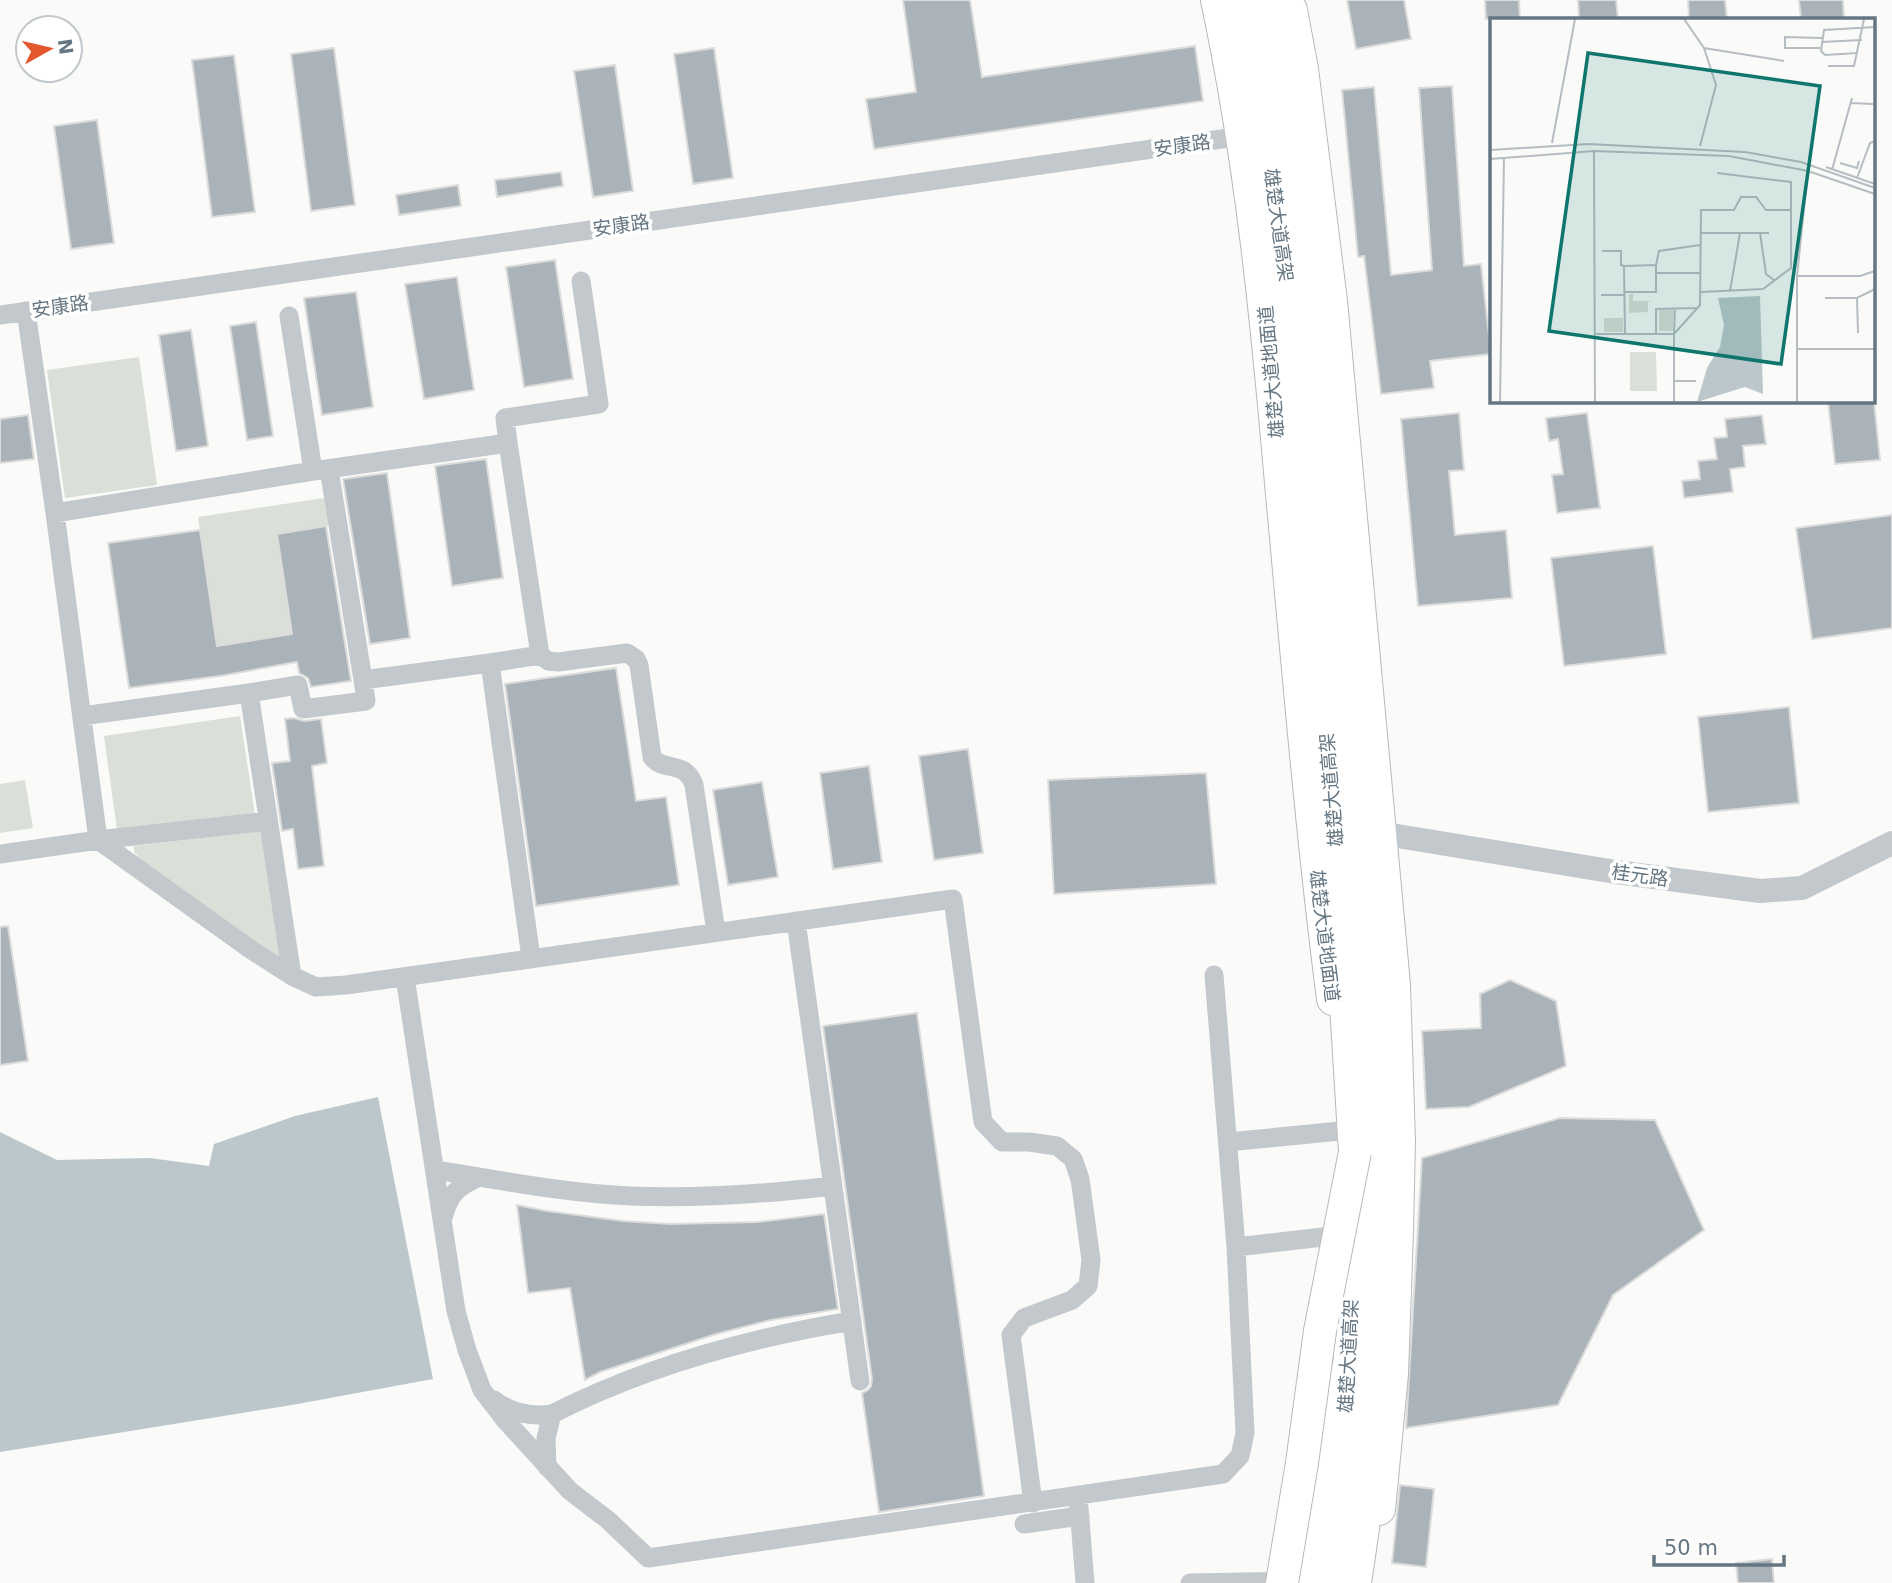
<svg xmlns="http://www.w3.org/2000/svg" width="1892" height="1583" font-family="'DejaVu Sans','Noto Sans SC',sans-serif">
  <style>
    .green { fill: #dadfd7 }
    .water { fill: #bbc7cb }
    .building { fill: #aab3b9; stroke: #dcdcda; stroke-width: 2 }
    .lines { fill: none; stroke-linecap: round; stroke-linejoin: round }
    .primary-casing { stroke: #b5babe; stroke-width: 34 }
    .trunk-casing { stroke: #b4b9bd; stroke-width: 34 }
    .minor { stroke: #c3c8cc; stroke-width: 19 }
    .tertiary { stroke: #c3c8cc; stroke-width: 24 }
    .primary { stroke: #fff; stroke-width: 32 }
    .trunk { stroke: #fff; stroke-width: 32 }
    .primary-bridge-casing { stroke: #b5babe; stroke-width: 34; stroke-linecap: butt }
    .primary-bridge { stroke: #fff; stroke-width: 32 }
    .labels { text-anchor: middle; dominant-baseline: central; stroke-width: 7; stroke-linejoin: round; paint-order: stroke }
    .street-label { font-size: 19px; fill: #657683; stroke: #fff }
    .inset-road { fill: none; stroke: #b5bdc2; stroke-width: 2 }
    .view { fill: #0f766e; fill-opacity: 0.15; stroke: #0f766e; stroke-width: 3.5 }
    .inset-edge { fill: none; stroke: #657683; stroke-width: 3.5 }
  </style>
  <rect width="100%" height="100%" fill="#fafaf8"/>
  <!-- green -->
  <path class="green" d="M 139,357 L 157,485 L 65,498 L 47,370 Z
    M 324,498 L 329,526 L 277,534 L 297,662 L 291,663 L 286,635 L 217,646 L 198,517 Z
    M 240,716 L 255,815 L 117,830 L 104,736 Z
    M 25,780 L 33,828 L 0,833 L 0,784 Z
    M 261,831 L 281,958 L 272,954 L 143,861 L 134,852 L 134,846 Z"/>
  <!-- water -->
  <path class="water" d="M 378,1097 L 433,1379 L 292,1405 L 0,1452 L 0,1132 L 57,1160 L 150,1158 L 209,1166 L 214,1144 L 295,1116 Z"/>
  <!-- building -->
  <path class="building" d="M 903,0 L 970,0 L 982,77 L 1195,46 L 1203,101 L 874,149 L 866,99 L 916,92 Z
    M 1347,0 L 1404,0 L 1411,39 L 1356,49 Z
    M 1485,0 L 1519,0 L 1520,19 L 1486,19 Z
    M 1578,0 L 1616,0 L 1618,19 L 1579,19 Z
    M 1688,0 L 1725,0 L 1727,19 L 1689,19 Z
    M 1799,0 L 1843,0 L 1844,19 L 1801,19 Z
    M 334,48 L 355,205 L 311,211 L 291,54 Z
    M 714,48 L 733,178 L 693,184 L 674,54 Z
    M 234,55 L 255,212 L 212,217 L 192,60 Z
    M 615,65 L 633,191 L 593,197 L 574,71 Z
    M 1452,86 L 1464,266 L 1481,264 L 1491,354 L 1430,361 L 1434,388 L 1381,394 L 1364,256 L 1358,257 L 1342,90 L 1374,87 L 1391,275 L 1432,270 L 1419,88 Z
    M 97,120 L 114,243 L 71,249 L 54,126 Z
    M 561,172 L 563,186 L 497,197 L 495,180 Z
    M 458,185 L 461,206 L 399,215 L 396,195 Z
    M 555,260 L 573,379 L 524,387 L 506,267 Z
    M 457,277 L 474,390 L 424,399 L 405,284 Z
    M 356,292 L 373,407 L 322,415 L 304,298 Z
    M 256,322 L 273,436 L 247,440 L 230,326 Z
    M 191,330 L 208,446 L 176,451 L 159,335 Z
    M 1828,401 L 1874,401 L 1880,460 L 1835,464 Z
    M 1459,413 L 1464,470 L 1449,471 L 1455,535 L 1506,530 L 1512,598 L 1418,606 L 1401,419 Z
    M 1587,413 L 1600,508 L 1557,513 L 1552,475 L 1563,474 L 1558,439 L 1549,441 L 1546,418 Z
    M 28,415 L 34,459 L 0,463 L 0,419 Z
    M 1762,415 L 1766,444 L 1743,446 L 1745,467 L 1730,469 L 1733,492 L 1684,498 L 1682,481 L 1700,479 L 1698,461 L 1717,459 L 1714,438 L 1727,437 L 1725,419 Z
    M 486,459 L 503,578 L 452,586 L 435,466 Z
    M 387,473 L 410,638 L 370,644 L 343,479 Z
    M 1892,515 L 1892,628 L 1812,639 L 1796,528 Z
    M 326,526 L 351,681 L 311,687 L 308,678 L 299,673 L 297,662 L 220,676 L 129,688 L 108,543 L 200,530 L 217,646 L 292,634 L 277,534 Z
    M 1653,546 L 1666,654 L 1564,666 L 1551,558 Z
    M 616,668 L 636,801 L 666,797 L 679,885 L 536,906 L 505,684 Z
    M 1789,707 L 1799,803 L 1708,812 L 1698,717 Z
    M 294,718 L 304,721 L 321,719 L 327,763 L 312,766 L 324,866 L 298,869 L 293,829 L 282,831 L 272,763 L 290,761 L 285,719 Z
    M 968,749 L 983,853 L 934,860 L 919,756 Z
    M 869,766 L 882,862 L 833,869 L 820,773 Z
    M 1206,773 L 1216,884 L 1054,894 L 1048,780 Z
    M 762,782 L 778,877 L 728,885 L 713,790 Z
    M 8,926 L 28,1061 L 0,1065 L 0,927 Z
    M 1510,980 L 1556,1001 L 1566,1066 L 1469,1107 L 1426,1109 L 1422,1031 L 1481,1028 L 1480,994 Z
    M 917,1013 L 984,1496 L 879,1512 L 862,1393 L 868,1390 L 871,1386 L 872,1379 L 823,1026 Z
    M 1560,1118 L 1655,1120 L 1704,1230 L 1613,1295 L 1558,1405 L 1406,1428 L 1422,1158 Z
    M 517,1205 L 547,1211 L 623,1221 L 670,1224 L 758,1222 L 824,1214 L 838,1309 L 771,1320 L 716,1334 L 600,1372 L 585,1380 L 570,1288 L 528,1293 Z
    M 1400,1485 L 1434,1489 L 1426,1567 L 1392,1563 Z
    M 1772,1559 L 1774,1583 L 1738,1583 L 1736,1563 Z"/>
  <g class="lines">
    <!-- primary casing -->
    <g class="primary-casing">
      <path id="primary" d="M 1217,0 C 1251,159 1267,321 1281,483 C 1297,655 1311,828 1333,999
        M 1291,10 L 1302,69 L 1331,301 L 1394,985 L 1399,1141 L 1397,1232 L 1392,1374 L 1379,1509
        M 1311,1583 L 1334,1380"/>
    </g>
    <!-- trunk casing -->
    <g class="trunk-casing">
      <path id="trunk" d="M 1245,0 L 1266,131 L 1291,311 L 1339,889 L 1355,1152 L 1350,1352 L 1339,1499 L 1328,1583
        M 1274,0 L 1288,86 L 1314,306 L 1369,896 L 1379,1145 L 1374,1368 L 1363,1528 L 1355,1583"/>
    </g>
    <!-- minor -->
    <path class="minor" d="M 26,311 L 55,513
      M 0,315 L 1242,136
      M 289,316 L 313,471
      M 508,443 L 505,418 L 599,404 L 581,281
      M 329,469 L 363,680 L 490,663
      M 249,693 L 298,685 L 303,709 L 366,701 L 363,680
      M 82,716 L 249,693 L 292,976
      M 268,821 L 98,840 L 55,513 L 313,471 L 508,443 L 540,655 L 548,661 L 558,662 L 627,653 L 636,659 L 639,665 L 652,757 C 664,773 685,759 694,785 L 716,932
      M 0,854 L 98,840 L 250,949 L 292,976 L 316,987 L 346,985 L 953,899 L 983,1122 L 1002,1142 L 1029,1142 L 1057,1146 L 1073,1159 L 1080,1179 L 1091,1260 L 1088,1286 L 1072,1300 L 1024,1318 L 1011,1335 L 1033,1503
      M 796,921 L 860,1381
      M 531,958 L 490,663 L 540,655
      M 405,977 L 456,1311 L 467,1350 L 482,1390 L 505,1420 L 570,1491 L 608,1520 L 648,1558 L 1223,1474 L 1240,1456 L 1245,1433 L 1236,1247 L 1214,975
      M 1228,1142 L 1340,1131
      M 435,1170 C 500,1180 565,1193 631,1196 C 699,1199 765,1194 833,1186
      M 443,1218 C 449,1194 457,1187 479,1177
      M 1236,1247 L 1340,1235
      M 494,1400 C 511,1413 531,1417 552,1414
      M 547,1467 L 546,1438 L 552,1414 C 646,1366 748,1338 852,1321
      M 1078,1496 L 1085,1583
      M 1024,1524 L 1080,1516
      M 1190,1583 L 1293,1581"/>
    <!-- tertiary -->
    <path class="tertiary" d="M 1379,833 L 1616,872 L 1760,891 L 1802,888 L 1892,843"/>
    <!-- primary -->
    <use href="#primary" class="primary"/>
    <!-- trunk -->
    <use href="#trunk" class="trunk"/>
    <!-- primary-bridge casing -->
    <g class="primary-bridge-casing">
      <path id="primary-bridge" d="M 1282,1583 L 1302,1463 L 1320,1331 L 1355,1152"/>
    </g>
    <!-- primary-bridge -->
    <use href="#primary-bridge" class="primary-bridge"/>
  </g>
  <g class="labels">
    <!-- street labels -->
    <g class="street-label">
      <text transform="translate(1182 145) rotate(-8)">安康路</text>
      <text transform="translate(621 225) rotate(-8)">安康路</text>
      <text transform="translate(1279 225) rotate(82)">雄楚大道高架</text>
      <text transform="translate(60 306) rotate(-8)">安康路</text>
      <text transform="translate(1271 372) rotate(-95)">雄楚大道地面道</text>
      <text transform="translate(1331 790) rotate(-95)">雄楚大道高架</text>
      <text transform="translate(1640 875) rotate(8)">桂元路</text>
      <text transform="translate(1325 936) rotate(83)">雄楚大道地面道</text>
      <text transform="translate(1348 1356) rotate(-87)">雄楚大道高架</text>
    </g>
  </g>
  <!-- overview -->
  <g transform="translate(1490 18)">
    <rect width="385" height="385" fill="#fafaf8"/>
    <path d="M 139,276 L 143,276 L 143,283 L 162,283 L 158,284 L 158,294 L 139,295 ZM 169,292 L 184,292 L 183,313 L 169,313 ZM 114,300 L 133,300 L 133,314 L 114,314 ZM 140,334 L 166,334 L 167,373 L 140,373 Z" fill="#dadfd7"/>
    <path d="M 270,278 L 273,376 L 255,369 L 207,384 L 217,350 L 230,329 L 234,307 L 228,280 Z" fill="#bbc7cb"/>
    <path class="inset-road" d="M 194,1 L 214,30 L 226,67 L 210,128M 332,24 L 372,22M 214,30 L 294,43M 331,30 L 295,30 L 295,19 L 332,20M 368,35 L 335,37 L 331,33 L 334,12 L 385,9M 338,48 L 364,48 L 374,1M 361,85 L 383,86M 62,125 L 85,1M 0,132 L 98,126 L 255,134 L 311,144 L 385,170M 104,133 L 105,384M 0,141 L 104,133 L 239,138 L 318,153 L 385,176M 350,145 L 367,150 L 369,143M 336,149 L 385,166M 342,152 L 362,80M 367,160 L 380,125 L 385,123M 210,215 L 279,215M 270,215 L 276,256 L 285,263M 112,233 L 131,233 L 131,247 L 134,248M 166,247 L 166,255 L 211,255M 307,258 L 370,258 L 385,253M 240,273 L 250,215M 134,274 L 166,274 L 166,255M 211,274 L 273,271 L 301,250 L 301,164 L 227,155M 111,277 L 134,277M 335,280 L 367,280 L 385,271M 367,280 L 368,315M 185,291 L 184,316 L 135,316 L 134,248 L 166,247 L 169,233 L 210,227M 105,316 L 135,316M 166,316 L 166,291 L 207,290M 307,331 L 385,331M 184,363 L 206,363M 10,384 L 14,140M 184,384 L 184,316 L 210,287 L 211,192 L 244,192 L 251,179 L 266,179 L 276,192 L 301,192M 307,384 L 307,258 L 318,153"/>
    <path class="view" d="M 98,35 L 330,68 L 291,346 L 59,313 Z"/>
    <rect width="385" height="385" class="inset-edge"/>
  </g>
  <!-- north arrow -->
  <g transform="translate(49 49) rotate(82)"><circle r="33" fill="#ffffff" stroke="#c1c8cd" stroke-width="2"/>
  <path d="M0-5L12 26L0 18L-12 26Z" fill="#e4572e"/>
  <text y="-10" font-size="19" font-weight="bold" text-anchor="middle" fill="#657683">N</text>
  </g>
  <!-- scale -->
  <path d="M1654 1555v10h130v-10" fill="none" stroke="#657683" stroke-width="3.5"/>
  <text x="1664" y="1555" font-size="21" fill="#657683" stroke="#ffffff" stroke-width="5" paint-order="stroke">50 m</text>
</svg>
